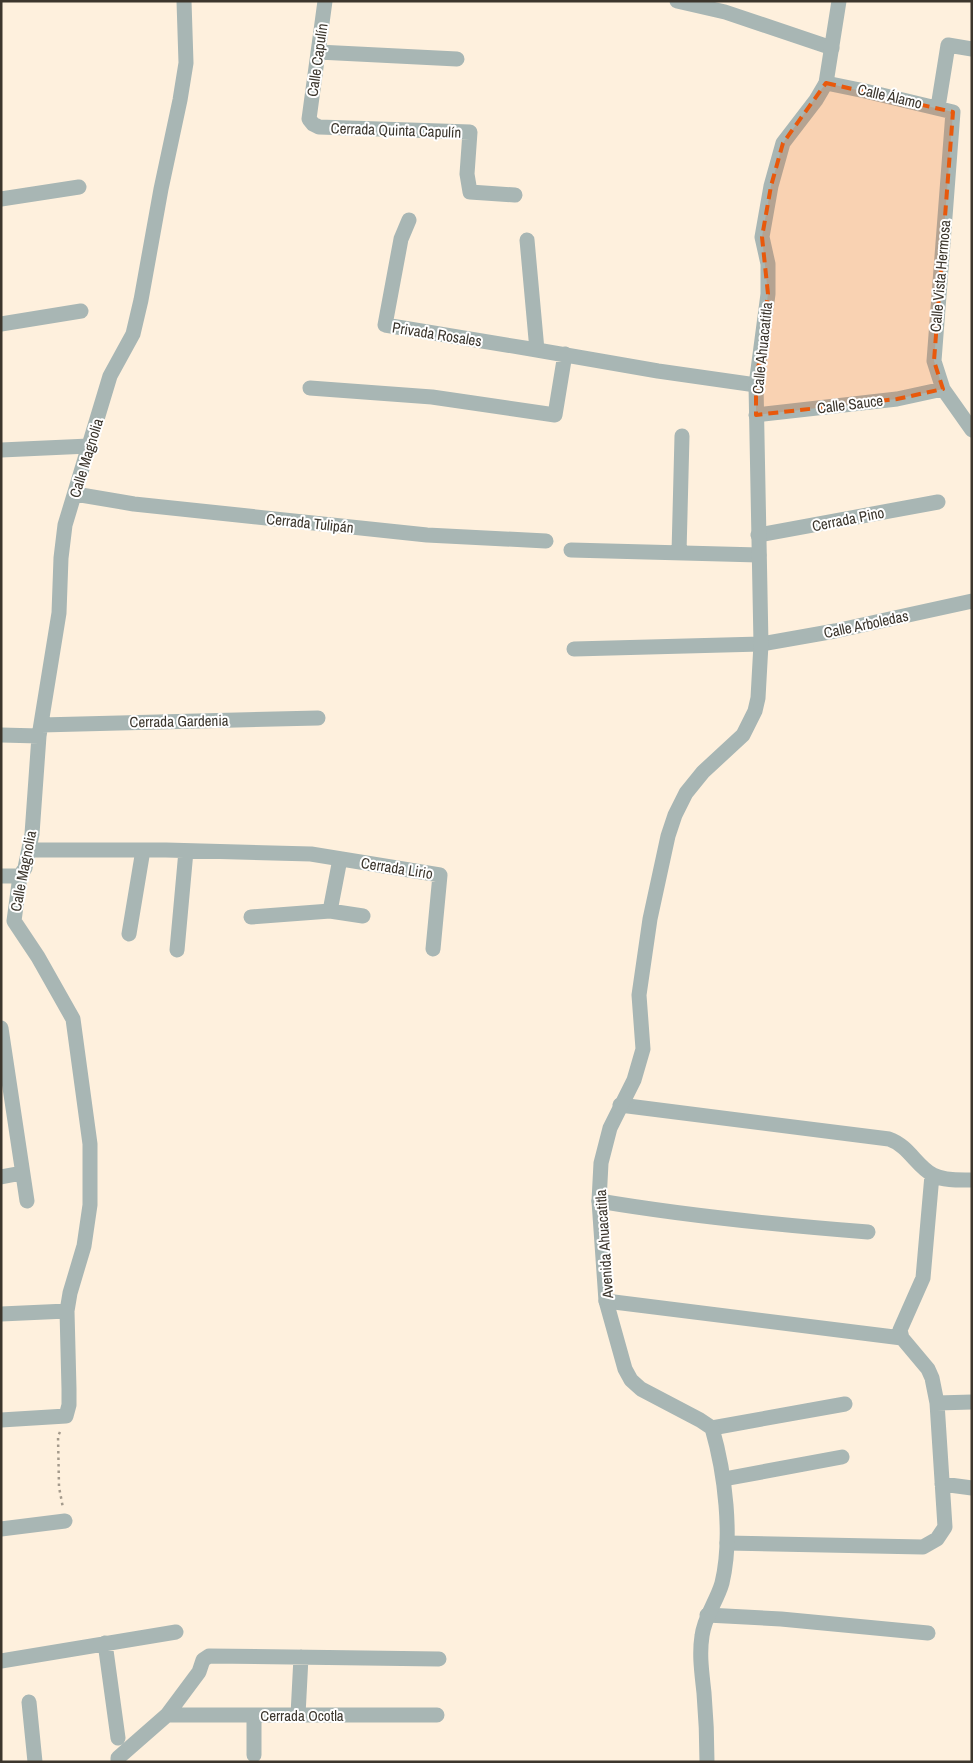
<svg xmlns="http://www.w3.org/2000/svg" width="973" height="1763" font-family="'Archivo Narrow',sans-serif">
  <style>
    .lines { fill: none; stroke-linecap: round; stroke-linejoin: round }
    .path { stroke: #a49a8c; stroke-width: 2.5; stroke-dasharray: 2.5 4; stroke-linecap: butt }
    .minor { stroke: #a8b6b4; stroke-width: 15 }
    .tertiary { stroke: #a8b6b4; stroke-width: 15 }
    .marked { fill: #e8590c; fill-opacity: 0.2; stroke: #e8590c; stroke-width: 4; stroke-dasharray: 10 6; stroke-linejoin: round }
    .labels { text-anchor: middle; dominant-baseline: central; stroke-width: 4; stroke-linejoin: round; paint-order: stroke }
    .street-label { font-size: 15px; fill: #3c362d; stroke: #fff }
  </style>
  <rect width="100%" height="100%" fill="#fef0dd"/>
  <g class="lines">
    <!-- path -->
    <path class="path" d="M 60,1432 L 58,1436 L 59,1487 L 63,1508"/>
    <!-- minor -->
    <path class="minor" d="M 325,1 L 309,119 L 313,124 L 319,127 L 470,132 L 467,174 L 470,192 L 515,195
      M 677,1 L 725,12 L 832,48
      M 318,52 L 457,59
      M 826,83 L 865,91 L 953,112 L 934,361 L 943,389 L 972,430
      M 938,107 L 948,45 L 972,49
      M 1,199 L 79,187
      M 409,220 L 401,239 L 385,325 L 537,350
      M 527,240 L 537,350 L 658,371 L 756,385
      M 1,324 L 81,311
      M 310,388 L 432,397 L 555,415 L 565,354
      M 756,415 L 897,399 L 943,389
      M 1,450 L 89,446
      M 75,494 L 134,504 L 427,535 L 546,541
      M 758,535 L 938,502
      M 571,550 L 759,555
      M 679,553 L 682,436
      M 574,649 L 761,644 L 835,631 L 972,601
      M 41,725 L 318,718
      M 1,735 L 39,736
      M 30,850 L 166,850 L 311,854 L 440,875 L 433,949
      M 1,876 L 20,876
      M 330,911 L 340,859
      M 251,917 L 330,911 L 363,916
      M 14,921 L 20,876 L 25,868 L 32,834 L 39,736 L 59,613 L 61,558 L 65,525 L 110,376 L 133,334 L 141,300 L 161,189 L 180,100 L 186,63 L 184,1
      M 129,934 L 143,850
      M 177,950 L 186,851
      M 1,1028 L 27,1201
      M 620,1105 L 889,1139 C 909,1146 916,1166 933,1175 C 944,1181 960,1180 972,1180
      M 1,1177 L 22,1173
      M 599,1201 C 688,1216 778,1225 868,1232
      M 606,1301 L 902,1338
      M 1,1314 L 67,1311
      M 937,1403 L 972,1402
      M 1,1420 L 66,1416 L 69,1405 L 69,1389 L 67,1311 L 70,1293 L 84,1246 L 90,1205 L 90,1144 L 73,1019 L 38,957 L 14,921
      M 712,1428 L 845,1404
      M 724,1479 L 842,1457
      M 942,1484 L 972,1488
      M 1,1529 L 65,1521
      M 727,1543 L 923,1547 L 937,1539 L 945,1527 L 937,1403 L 932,1378 L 928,1369 L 902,1338 L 900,1330 L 923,1278 L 932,1175
      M 707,1615 L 781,1619 L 928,1633
      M 105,1643 L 118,1738
      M 1,1661 L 176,1632
      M 29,1702 L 35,1762
      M 167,1715 L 437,1715
      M 298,1715 L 301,1657
      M 254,1755 L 254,1715
      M 118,1762 L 118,1758 L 167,1715 L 199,1672 L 203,1660 L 209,1656 L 439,1659"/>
    <!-- tertiary -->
    <path class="tertiary" d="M 707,1762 C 707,1739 706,1716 704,1693 C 702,1674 699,1655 702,1636 C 704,1617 717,1601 722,1583 C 733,1537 725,1473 712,1428 L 700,1420 L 641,1389 L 631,1380 L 625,1369 L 606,1301 L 599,1201 L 601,1163 L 610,1128 L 634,1080 L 643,1049 L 639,995 L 650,919 L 668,836 L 675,815 L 686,793 L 703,772 L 743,735 L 755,711 L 758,698 L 761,644 L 756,385 L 768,294 L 768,264 L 762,237 L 771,186 L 783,143 L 816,100 L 826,83 L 839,1"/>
  </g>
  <!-- marked area -->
  <path class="marked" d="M 826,83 L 953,112 L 934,361 L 943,389 L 897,399 L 756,415 L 756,385 L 768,294 L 762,237 L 771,186 L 783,143 Z"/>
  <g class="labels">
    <!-- street labels -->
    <g class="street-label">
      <text transform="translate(317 60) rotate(-82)">Calle Capulín</text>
      <text transform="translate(890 96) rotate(13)">Calle Álamo</text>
      <text transform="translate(396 130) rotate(2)">Cerrada Quinta Capulín</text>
      <text transform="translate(940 276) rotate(-85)">Calle Vista Hermosa</text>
      <text transform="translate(437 334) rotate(9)">Privada Rosales</text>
      <text transform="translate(762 348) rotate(-84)">Calle Ahuacatitla</text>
      <text transform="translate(850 404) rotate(-7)">Calle Sauce</text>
      <text transform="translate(86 458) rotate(-73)">Calle Magnolia</text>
      <text transform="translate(848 519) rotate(-11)">Cerrada Pino</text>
      <text transform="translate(310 523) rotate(6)">Cerrada Tulipán</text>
      <text transform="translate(866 624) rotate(-12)">Calle Arboledas</text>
      <text transform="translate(179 721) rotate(-1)">Cerrada Gardenia</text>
      <text transform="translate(397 868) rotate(9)">Cerrada Lirio</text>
      <text transform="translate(23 871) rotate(-79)">Calle Magnolia</text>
      <text transform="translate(604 1244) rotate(-94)">Avenida Ahuacatitla</text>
      <text x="302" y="1715">Cerrada Ocotla</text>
    </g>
  </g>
  <!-- border -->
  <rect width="973" height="1763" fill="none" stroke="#3c362d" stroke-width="5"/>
</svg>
